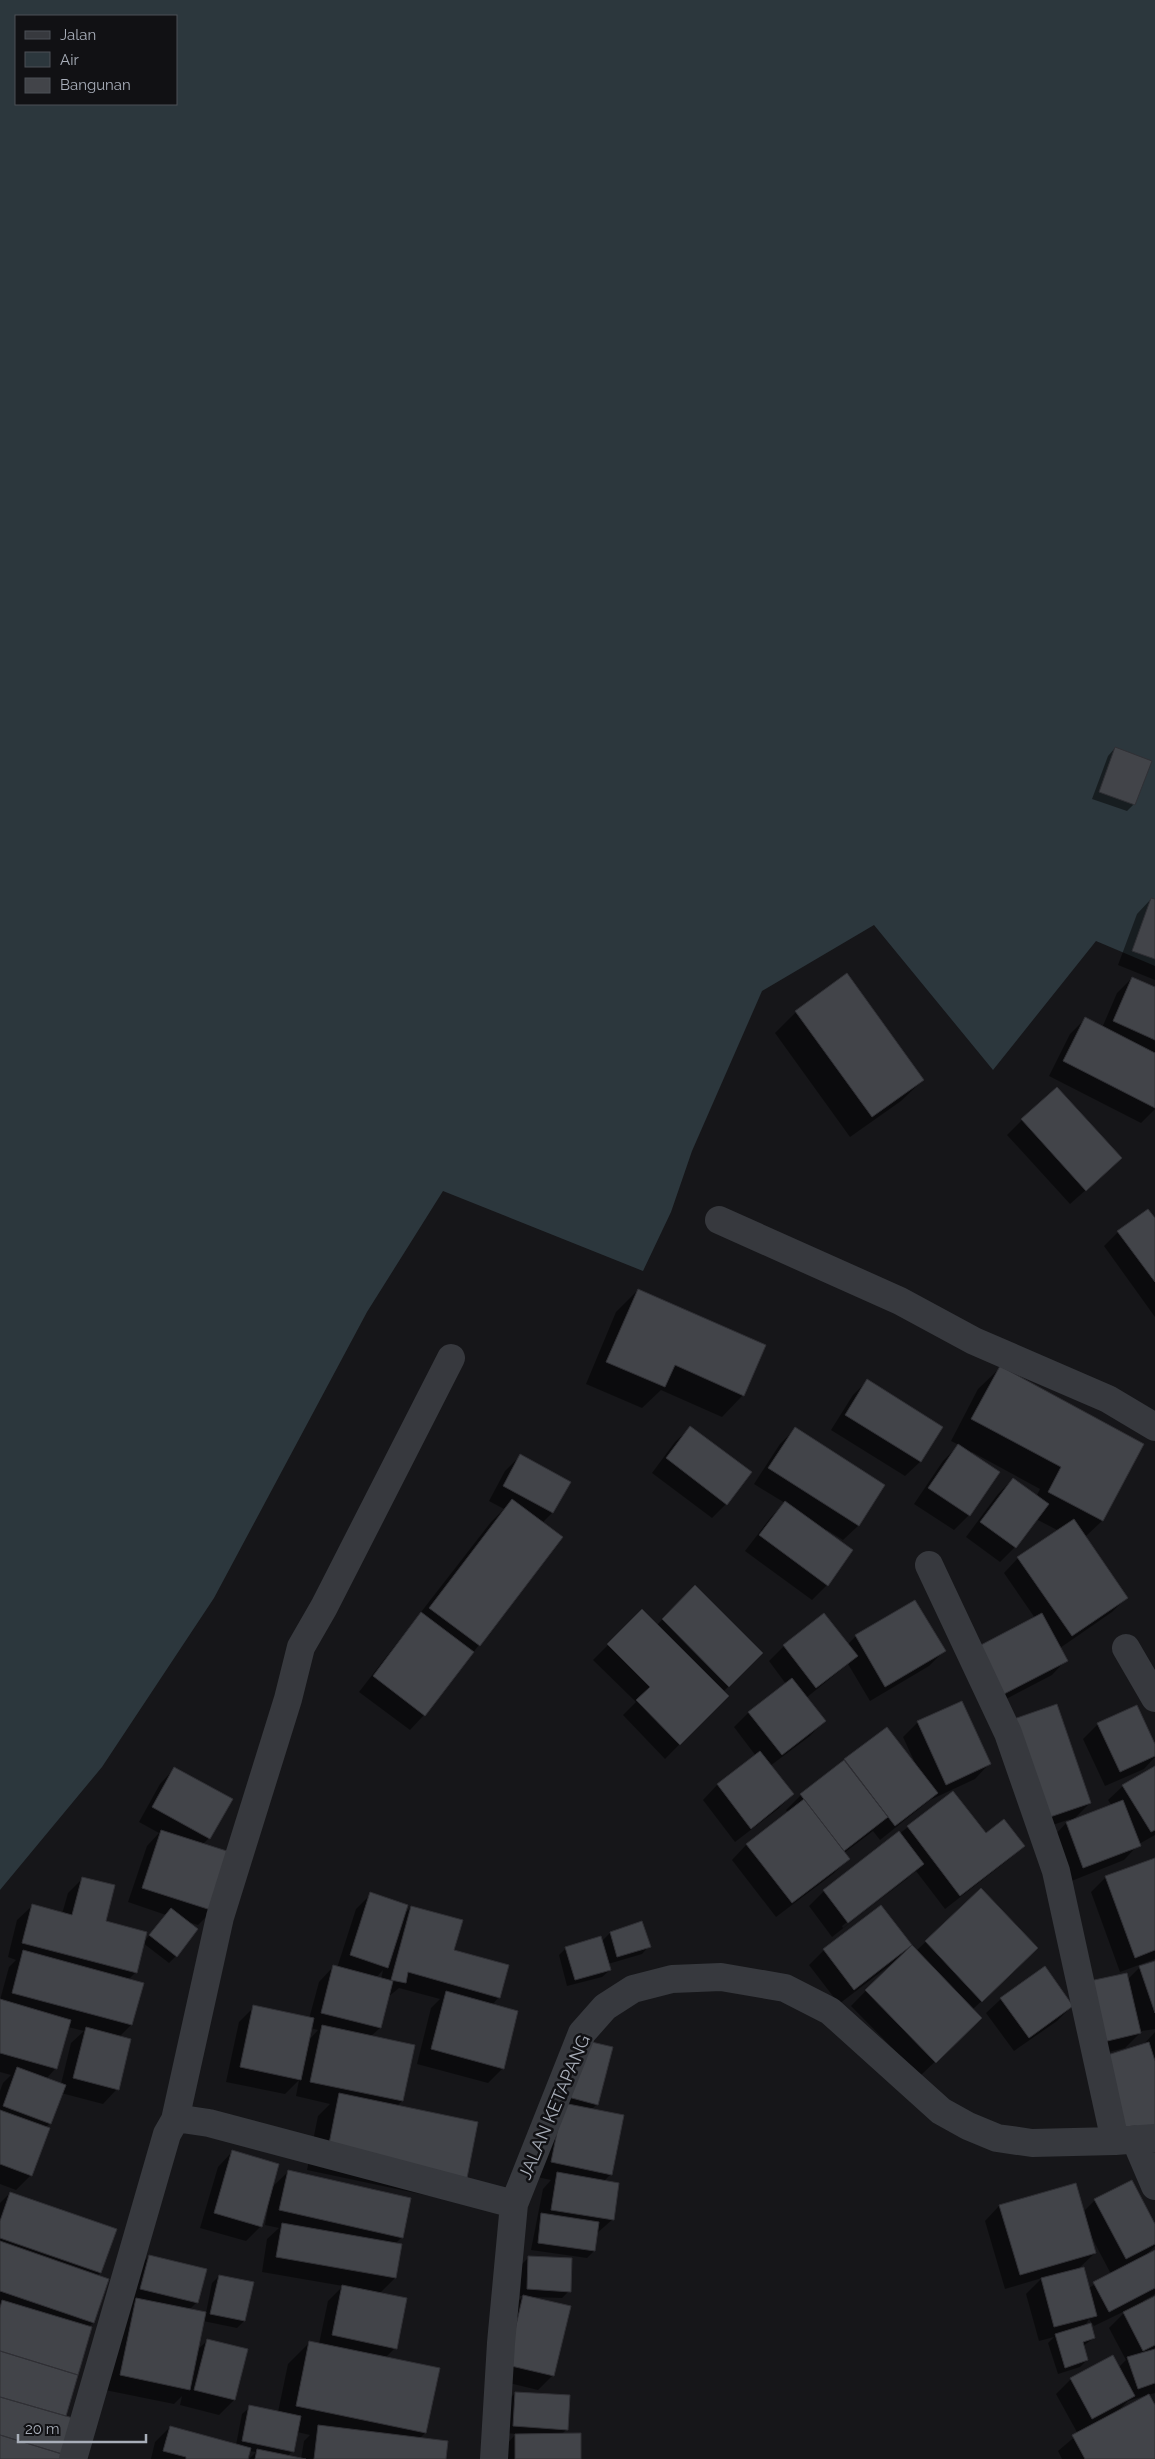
<svg xmlns="http://www.w3.org/2000/svg" width="1155" height="2459" font-family="Raleway,sans-serif">
  <style>
    .water { fill: #2c373d; fill-rule: evenodd }
    .shadow { fill: #0007; fill-rule: evenodd }
    .building { fill: #424449; stroke: #303035 }
    .lines { fill: none; stroke-linecap: round; stroke-linejoin: round }
    .street { stroke: #37393e; stroke-width: 28 }
    .labels { text-anchor: middle; dominant-baseline: central; stroke-width: 5; stroke-linejoin: round; paint-order: stroke }
    .street-label { font-size: 18px; fill: #a8aeb9; stroke: #111114 }
  </style>
  <rect width="100%" height="100%" fill="#161619"/>
  <!-- water -->
  <path class="water" d="M 0,0 L 1155,0 L 1155,966 L 1096,941 L 993,1070 L 874,925 L 762,991 L 692,1151 L 671,1212 L 643,1271 L 443,1191 L 367,1312 L 214,1598 L 102,1767 L 0,1890 ZM 16,16 L 176,16 L 176,104 L 16,104 Z"/>
  <!-- shadow -->
  <path class="shadow" d="M 1115,748 L 1134,804 L 1127,811 L 1092,799 L 1108,756 Z
    M 1151,899 L 1155,900 L 1155,980 L 1118,965 L 1137,914 Z
    M 1132,978 L 1155,989 L 1155,1109 L 1141,1123 L 1049,1076 L 1070,1034 L 1085,1019 L 1102,1028 L 1117,993 Z
    M 796,1012 L 923,1080 L 901,1101 L 850,1137 L 775,1033 Z
    M 1022,1120 L 1105,1173 L 1070,1204 L 1007,1135 Z
    M 1155,1220 L 1155,1317 L 1104,1246 L 1118,1232 Z
    M 638,1290 L 743,1395 L 722,1417 L 661,1390 L 642,1408 L 586,1384 L 616,1312 Z
    M 1000,1368 L 1143,1444 L 1102,1521 L 1085,1537 L 1126,1598 L 1112,1612 L 1060,1648 L 1066,1660 L 1052,1675 L 989,1708 L 1035,1618 L 1004,1573 L 1018,1558 L 1059,1531 L 1036,1519 L 1015,1547 L 1000,1562 L 966,1537 L 998,1494 L 1013,1479 L 1036,1497 L 1040,1489 L 972,1452 L 969,1515 L 954,1530 L 914,1504 L 943,1461 L 959,1445 L 951,1441 L 978,1389 Z
    M 868,1380 L 942,1427 L 920,1462 L 905,1476 L 831,1430 L 853,1395 Z
    M 690,1428 L 726,1504 L 712,1518 L 652,1473 L 675,1442 Z
    M 795,1429 L 884,1485 L 858,1526 L 843,1540 L 827,1530 L 825,1532 L 827,1585 L 812,1600 L 745,1551 L 771,1517 L 785,1503 L 754,1484 L 780,1444 Z
    M 520,1456 L 552,1513 L 542,1523 L 479,1645 L 424,1715 L 410,1730 L 359,1692 L 491,1522 L 504,1509 L 489,1501 L 505,1471 Z
    M 695,1586 L 762,1653 L 723,1692 L 727,1696 L 665,1759 L 623,1715 L 636,1702 L 593,1660 L 642,1611 L 657,1625 Z
    M 914,1601 L 944,1651 L 929,1666 L 870,1701 L 848,1664 L 806,1698 L 824,1721 L 810,1736 L 770,1766 L 793,1794 L 778,1809 L 735,1842 L 703,1800 L 717,1785 L 756,1756 L 734,1727 L 749,1712 L 786,1684 L 769,1661 L 784,1646 L 824,1615 L 847,1645 L 856,1636 Z
    M 962,1703 L 989,1764 L 975,1779 L 930,1800 L 880,1840 L 873,1831 L 844,1853 L 848,1859 L 833,1874 L 776,1917 L 732,1860 L 746,1845 L 788,1813 L 786,1810 L 801,1795 L 887,1728 L 915,1763 L 903,1737 L 918,1722 Z
    M 1098,1724 L 1155,1747 L 1155,1757 L 1144,1769 L 1105,1786 L 1083,1739 Z
    M 997,1736 L 1090,1803 L 1072,1821 L 1112,1806 L 1108,1800 L 1123,1786 L 1155,1767 L 1155,1835 L 1139,1844 L 1124,1860 L 1069,1882 L 1052,1838 L 1070,1819 L 1030,1833 Z
    M 174,1769 L 209,1838 L 203,1844 L 213,1910 L 198,1925 L 188,1922 L 176,1956 L 169,1963 L 143,1943 L 136,1972 L 128,1980 L 142,1984 L 131,2025 L 119,2037 L 117,2089 L 103,2104 L 61,2093 L 50,2123 L 45,2128 L 31,2175 L 16,2190 L 0,2184 L 0,2091 L 3,2083 L 11,2075 L 0,2072 L 0,2000 L 9,1967 L 16,1960 L 8,1957 L 17,1920 L 32,1906 L 62,1914 L 68,1893 L 83,1878 L 105,1922 L 143,1943 L 166,1915 L 128,1902 L 147,1846 L 159,1833 L 139,1822 L 160,1784 ZM 68,2027 L 84,2031 L 71,2043 L 61,2084 L 46,2079 L 55,2069 Z
    M 908,1827 L 985,1835 L 1023,1846 L 1008,1860 L 945,1909 L 916,1871 L 832,1937 L 809,1906 L 824,1891 ZM 908,1875 L 908,1878 L 843,1928 L 842,1926 Z
    M 1155,1859 L 1155,1959 L 1120,1972 L 1091,1892 L 1106,1877 Z
    M 981,1889 L 1022,1963 L 972,2010 L 966,2032 L 920,2076 L 851,2006 L 894,1962 L 839,2004 L 809,1965 L 824,1950 L 881,1906 L 916,1951 Z
    M 371,1894 L 403,1915 L 411,1907 L 499,1997 L 492,2005 L 503,2068 L 488,2083 L 417,2064 L 431,2008 L 440,1999 L 399,1988 L 388,1997 L 380,2028 L 370,2037 L 413,2046 L 402,2101 L 397,2106 L 444,2199 L 307,2170 L 318,2116 L 330,2104 L 296,2096 L 299,2080 L 285,2094 L 226,2082 L 239,2022 L 254,2007 L 309,2019 L 319,1982 L 333,1967 L 337,1968 L 356,1909 ZM 383,1970 L 381,1979 L 376,1978 ZM 310,2028 L 318,2030 L 308,2041 Z
    M 610,1933 L 649,1946 L 642,1954 L 608,1964 L 610,1970 L 602,1977 L 567,1986 L 559,1955 L 566,1948 L 602,1941 Z
    M 1155,1963 L 1155,2029 L 1142,2031 L 1125,2048 L 1085,2058 L 1127,1980 L 1140,1967 Z
    M 1001,1999 L 1072,2006 L 1057,2021 L 1014,2051 L 986,2013 Z
    M 1155,2032 L 1155,2135 L 1144,2044 Z
    M 576,2048 L 597,2104 L 591,2110 L 611,2174 L 603,2182 L 613,2219 L 596,2234 L 594,2251 L 587,2258 L 531,2250 L 543,2189 L 551,2180 L 537,2177 Z
    M 232,2152 L 271,2188 L 288,2172 L 402,2237 L 395,2244 L 395,2278 L 379,2294 L 395,2348 L 385,2358 L 425,2433 L 419,2439 L 444,2459 L 301,2459 L 304,2441 L 310,2435 L 297,2432 L 292,2451 L 288,2456 L 300,2459 L 249,2459 L 256,2452 L 249,2451 L 247,2459 L 151,2459 L 155,2442 L 170,2427 L 236,2445 L 242,2414 L 250,2407 L 278,2412 L 288,2364 L 310,2342 L 319,2344 L 328,2301 L 343,2286 L 262,2272 L 267,2239 L 279,2228 L 265,2225 L 268,2208 L 266,2207 L 261,2226 L 246,2241 L 200,2228 L 218,2167 Z
    M 10,2193 L 100,2273 L 97,2276 L 108,2280 L 93,2323 L 88,2327 L 64,2417 L 59,2459 L 0,2459 L 0,2203 Z
    M 1095,2200 L 1155,2227 L 1155,2246 L 1146,2255 L 1155,2251 L 1155,2294 L 1143,2301 L 1144,2303 L 1155,2297 L 1155,2393 L 1148,2395 L 1155,2408 L 1155,2459 L 1062,2459 L 1058,2451 L 1078,2434 L 1056,2394 L 1071,2379 L 1118,2368 L 1126,2360 L 1109,2328 L 1127,2310 L 1094,2326 L 1089,2319 L 1084,2327 L 1094,2338 L 1083,2346 L 1087,2360 L 1080,2367 L 1058,2374 L 1048,2343 L 1054,2337 L 1039,2341 L 1026,2294 L 1042,2278 L 1005,2289 L 985,2221 L 999,2206 L 1083,2212 ZM 1091,2236 L 1111,2274 L 1089,2288 L 1077,2270 L 1095,2253 ZM 1144,2396 L 1145,2397 L 1119,2410 L 1128,2401 Z
    M 149,2256 L 197,2302 L 189,2310 L 206,2313 L 212,2283 L 219,2276 L 244,2321 L 237,2328 L 203,2321 L 196,2351 L 208,2340 L 246,2350 L 234,2400 L 219,2415 L 180,2405 L 182,2396 L 174,2404 L 105,2390 L 135,2271 Z
    M 529,2257 L 569,2291 L 562,2298 L 533,2297 L 553,2375 L 538,2390 L 493,2379 L 509,2311 L 523,2296 L 520,2296 L 522,2264 Z
    M 515,2393 L 567,2429 L 561,2435 L 580,2459 L 501,2459 L 501,2450 L 516,2434 L 506,2433 L 508,2401 Z"/>
  <!-- building -->
  <path class="building" d="M 1115,747 L 1152,761 L 1135,805 L 1099,792 Z
    M 1151,898 L 1155,899 L 1155,959 L 1132,951 Z
    M 847,973 L 924,1080 L 872,1117 L 795,1011 Z
    M 1132,977 L 1155,987 L 1155,1040 L 1113,1021 Z
    M 1085,1017 L 1155,1053 L 1155,1108 L 1063,1061 Z
    M 1057,1087 L 1122,1158 L 1086,1191 L 1021,1119 Z
    M 1148,1209 L 1155,1218 L 1155,1282 L 1117,1231 Z
    M 638,1289 L 766,1345 L 744,1396 L 675,1365 L 665,1387 L 606,1362 Z
    M 1000,1366 L 1144,1444 L 1103,1521 L 1048,1492 L 1061,1467 L 971,1419 Z
    M 867,1379 L 943,1427 L 921,1462 L 845,1415 Z
    M 690,1426 L 752,1472 L 727,1505 L 666,1458 Z
    M 795,1427 L 885,1485 L 859,1526 L 768,1468 Z
    M 958,1444 L 1000,1472 L 970,1516 L 928,1488 Z
    M 520,1454 L 571,1482 L 553,1513 L 503,1486 Z
    M 1013,1478 L 1049,1504 L 1016,1548 L 980,1522 Z
    M 512,1499 L 563,1537 L 480,1646 L 429,1608 Z
    M 785,1501 L 853,1550 L 828,1586 L 759,1535 Z
    M 1074,1519 L 1128,1598 L 1072,1636 L 1017,1557 Z
    M 695,1585 L 763,1653 L 729,1687 L 662,1619 Z
    M 915,1600 L 946,1651 L 885,1687 L 855,1635 Z
    M 642,1609 L 729,1696 L 680,1745 L 636,1700 L 650,1687 L 607,1644 Z
    M 421,1612 L 474,1652 L 425,1716 L 373,1676 Z
    M 824,1613 L 858,1656 L 816,1688 L 783,1645 Z
    M 1042,1613 L 1068,1661 L 1004,1694 L 979,1646 Z
    M 792,1678 L 826,1721 L 782,1755 L 748,1712 Z
    M 962,1701 L 991,1764 L 946,1785 L 917,1721 Z
    M 1057,1704 L 1091,1803 L 1044,1819 L 1011,1720 Z
    M 1137,1705 L 1155,1744 L 1155,1756 L 1120,1772 L 1097,1723 Z
    M 887,1727 L 938,1793 L 895,1826 L 844,1759 Z
    M 760,1751 L 794,1794 L 751,1829 L 717,1784 Z
    M 844,1760 L 888,1817 L 844,1851 L 800,1794 Z
    M 1155,1766 L 1155,1830 L 1151,1832 L 1122,1785 Z
    M 174,1767 L 233,1799 L 210,1839 L 152,1807 Z
    M 953,1791 L 986,1833 L 1004,1819 L 1025,1846 L 960,1896 L 907,1826 Z
    M 804,1799 L 850,1859 L 792,1903 L 746,1844 Z
    M 1123,1800 L 1141,1846 L 1083,1868 L 1066,1822 Z
    M 161,1830 L 233,1853 L 214,1911 L 142,1888 Z
    M 899,1831 L 924,1864 L 848,1923 L 823,1890 Z
    M 1155,1858 L 1155,1950 L 1135,1958 L 1105,1876 Z
    M 82,1877 L 115,1885 L 106,1921 L 147,1932 L 137,1973 L 22,1943 L 32,1904 L 72,1915 Z
    M 981,1888 L 1038,1948 L 982,2002 L 925,1941 Z
    M 370,1892 L 408,1905 L 388,1968 L 350,1955 Z
    M 881,1905 L 912,1945 L 854,1990 L 823,1949 Z
    M 411,1906 L 463,1920 L 454,1950 L 509,1965 L 500,1998 L 408,1972 L 406,1983 L 391,1980 Z
    M 171,1908 L 198,1929 L 177,1957 L 149,1935 Z
    M 642,1921 L 651,1947 L 617,1957 L 610,1932 Z
    M 601,1936 L 611,1970 L 575,1980 L 565,1947 Z
    M 912,1945 L 982,2018 L 936,2063 L 865,1990 Z
    M 23,1950 L 144,1983 L 132,2025 L 12,1993 Z
    M 1155,1961 L 1155,2013 L 1139,1966 Z
    M 333,1965 L 393,1981 L 381,2028 L 321,2013 Z
    M 1045,1966 L 1073,2006 L 1029,2038 L 1000,1998 Z
    M 1127,1973 L 1141,2033 L 1099,2043 L 1085,1982 Z
    M 446,1991 L 518,2011 L 504,2069 L 431,2049 Z
    M 0,1999 L 71,2020 L 57,2069 L 0,2053 Z
    M 253,2005 L 314,2018 L 301,2080 L 240,2067 Z
    M 322,2025 L 415,2045 L 403,2101 L 310,2082 Z
    M 86,2027 L 131,2039 L 119,2090 L 73,2078 Z
    M 583,2040 L 613,2047 L 598,2105 L 568,2097 Z
    M 1149,2042 L 1155,2061 L 1155,2126 L 1126,2135 L 1101,2057 Z
    M 17,2067 L 66,2085 L 51,2124 L 3,2106 Z
    M 339,2093 L 478,2122 L 467,2178 L 328,2149 Z
    M 563,2103 L 624,2115 L 612,2175 L 551,2162 Z
    M 0,2110 L 50,2128 L 32,2176 L 0,2164 Z
    M 232,2150 L 279,2164 L 262,2227 L 214,2213 Z
    M 288,2170 L 411,2198 L 403,2238 L 279,2210 Z
    M 557,2172 L 619,2183 L 614,2220 L 551,2210 Z
    M 1132,2180 L 1155,2224 L 1155,2244 L 1126,2259 L 1094,2199 Z
    M 1076,2183 L 1096,2253 L 1020,2275 L 999,2205 Z
    M 10,2192 L 117,2229 L 101,2273 L 0,2238 L 0,2221 Z
    M 541,2213 L 599,2222 L 595,2251 L 538,2243 Z
    M 282,2223 L 402,2244 L 396,2278 L 276,2257 Z
    M 0,2241 L 109,2279 L 94,2323 L 0,2291 Z
    M 1155,2250 L 1155,2288 L 1109,2312 L 1093,2282 Z
    M 149,2255 L 207,2269 L 198,2303 L 140,2289 Z
    M 528,2256 L 572,2258 L 571,2292 L 527,2289 Z
    M 1084,2267 L 1097,2316 L 1054,2327 L 1041,2278 Z
    M 219,2275 L 254,2282 L 245,2321 L 210,2314 Z
    M 342,2285 L 407,2298 L 397,2349 L 332,2335 Z
    M 523,2295 L 571,2306 L 554,2376 L 507,2365 Z
    M 1155,2296 L 1155,2345 L 1143,2351 L 1123,2312 Z
    M 136,2298 L 206,2312 L 190,2390 L 120,2375 Z
    M 2,2300 L 92,2327 L 78,2375 L 0,2351 L 0,2308 Z
    M 1091,2323 L 1095,2338 L 1083,2342 L 1088,2360 L 1065,2368 L 1055,2334 Z
    M 207,2339 L 248,2349 L 235,2400 L 194,2390 Z
    M 309,2341 L 440,2368 L 426,2433 L 296,2406 Z
    M 1155,2349 L 1155,2383 L 1138,2389 L 1127,2357 Z
    M 0,2351 L 78,2375 L 66,2416 L 0,2397 Z
    M 1113,2355 L 1135,2396 L 1092,2419 L 1070,2378 Z
    M 515,2392 L 570,2395 L 568,2430 L 513,2426 Z
    M 1149,2394 L 1155,2405 L 1155,2459 L 1085,2459 L 1072,2435 Z
    M 0,2397 L 73,2418 L 62,2454 L 0,2435 Z
    M 249,2405 L 301,2416 L 294,2452 L 242,2441 Z
    M 318,2425 L 448,2441 L 446,2459 L 314,2459 Z
    M 170,2426 L 251,2448 L 248,2459 L 186,2459 L 186,2457 L 163,2451 Z
    M 581,2433 L 581,2459 L 515,2459 L 515,2434 Z
    M 0,2435 L 62,2454 L 61,2459 L 0,2459 Z
    M 257,2449 L 306,2459 L 255,2459 Z"/>
  <g class="lines">
    <!-- street -->
    <path class="street" d="M 719,1220 L 900,1301 L 974,1341 L 1108,1399 L 1155,1427
      M 929,1565 L 1008,1733 L 1056,1871 L 1115,2141
      M 1126,1648 L 1155,1698
      M 175,2120 L 220,1917 L 288,1699 L 301,1647 L 324,1607 L 451,1358
      M 1135,2139 L 1155,2186
      M 73,2459 L 167,2134 L 175,2120 L 182,2119 L 209,2123 L 514,2204
      M 494,2459 L 501,2343 L 514,2204 L 582,2033 L 605,2007 L 633,1989 L 672,1979 L 721,1977 L 785,1988 L 830,2011 L 941,2111 L 968,2126 L 997,2138 L 1032,2143 L 1115,2141 L 1155,2138"/>
  </g>
  <g class="labels">
    <!-- street labels -->
    <g class="street-label">
      <text transform="translate(554 2107) rotate(-67)">JALAN KETAPANG</text>
    </g>
  </g>
  <!-- legend -->
  <rect x="15" y="15" width="162" height="90" fill="#111114" stroke="#4d5056"/>
  <rect x="25" y="31" width="25" height="8" fill="#37393e" stroke="#4d5056"/>
  <text x="60" y="40" font-size="15" fill="#a8aeb9">Jalan</text>
  <rect x="25" y="52" width="25" height="15" fill="#2c373d" stroke="#4d5056"/>
  <text x="60" y="65" font-size="15" fill="#a8aeb9">Air</text>
  <rect x="25" y="78" width="25" height="15" fill="#424449" stroke="#4d5056"/>
  <text x="60" y="90" font-size="15" fill="#a8aeb9">Bangunan</text>
  <!-- scale -->
  <path d="M18 2434v8h128v-8" fill="none" stroke="#a8aeb9" stroke-width="2.5"/>
  <text x="25" y="2434" font-size="15" fill="#a8aeb9" stroke="#111114" stroke-width="4" paint-order="stroke">20 m</text>
</svg>
